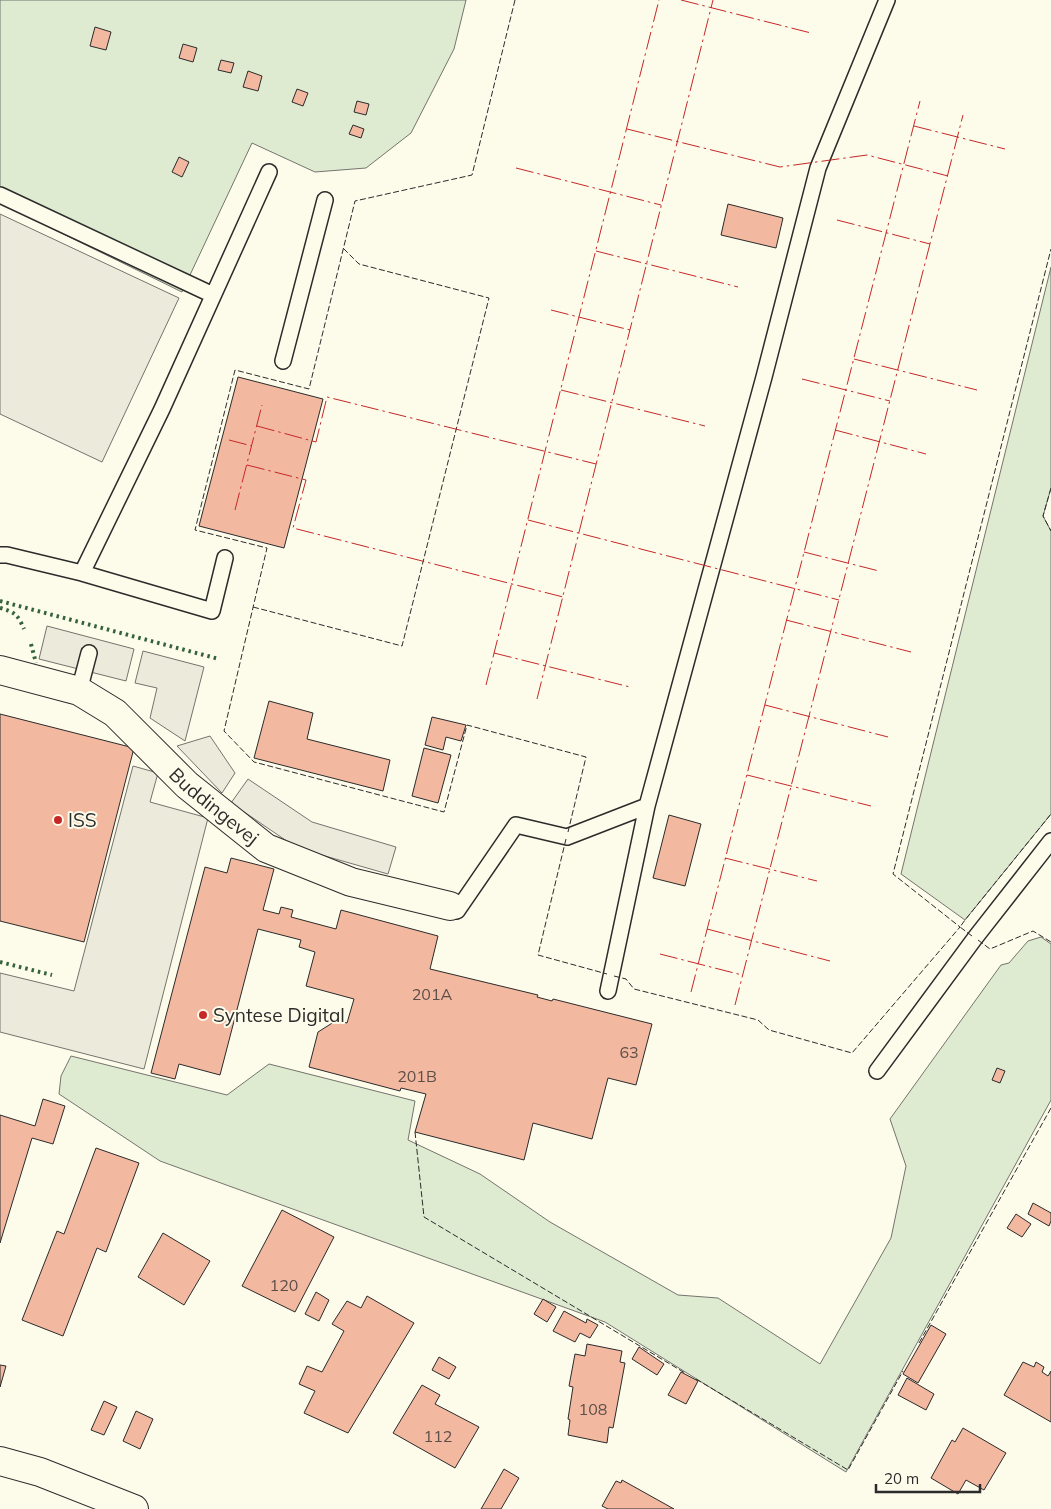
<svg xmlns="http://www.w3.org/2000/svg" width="1051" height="1509" font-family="Mulish,sans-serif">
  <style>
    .green { fill: #deebd1; stroke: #74746e }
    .parking { fill: #eceadb; stroke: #74746e }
    .building { fill: #f2b8a0; stroke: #2b2b2b }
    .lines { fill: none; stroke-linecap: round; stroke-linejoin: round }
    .lane-casing { stroke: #2b2b2b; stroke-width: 18 }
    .street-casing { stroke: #2b2b2b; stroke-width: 30 }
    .secondary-casing { stroke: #2b2b2b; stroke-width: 30 }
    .lane { stroke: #fdfbea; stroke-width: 15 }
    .street { stroke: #fdfbea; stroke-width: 28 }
    .secondary { stroke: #fdfbea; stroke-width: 28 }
    .hedge { stroke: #34623c; stroke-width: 4; stroke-dasharray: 2.5 4; stroke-linecap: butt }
    .fence { stroke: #2b2b2b; stroke-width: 1; stroke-dasharray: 6 2.5; stroke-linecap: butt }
    .power { stroke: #c62828; stroke-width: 1; stroke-dasharray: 18 4 2.5 4; stroke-linecap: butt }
    .poi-dot { fill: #c62828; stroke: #fdfbea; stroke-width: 2 }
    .labels { text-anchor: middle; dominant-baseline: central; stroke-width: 4; stroke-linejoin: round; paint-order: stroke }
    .number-label { font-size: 16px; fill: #5d4e48 }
    .street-label { font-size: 19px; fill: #2b2b2b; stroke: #fdfbea }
    .poi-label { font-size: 19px; fill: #2b2b2b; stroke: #fdfbea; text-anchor: start }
  </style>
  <rect width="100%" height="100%" fill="#fdfbea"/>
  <!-- green -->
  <path class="green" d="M 0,0 L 466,0 L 454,49 L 411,133 L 366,168 L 315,172 L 252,143 L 182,292 L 0,203 Z
    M 1051,267 L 1051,488 L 1043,516 L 1051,531 L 1051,814 L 965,920 L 901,874 Z
    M 1041,937 L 1051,944 L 1051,1100 L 846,1472 L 605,1322 L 160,1161 L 59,1094 L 61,1076 L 71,1056 L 227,1095 L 269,1064 L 415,1101 L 408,1140 L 480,1174 L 550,1222 L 678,1295 L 718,1298 L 820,1364 L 891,1238 L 906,1166 L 890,1119 L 1001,965 L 1009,963 L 1028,941 Z"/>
  <!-- parking -->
  <path class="parking" d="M 0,214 L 179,298 L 102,462 L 0,414 Z
    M 47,626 L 134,649 L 126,681 L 39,659 Z
    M 143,651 L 204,667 L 185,741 L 150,718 L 157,688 L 135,683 Z
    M 210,736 L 235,773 L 222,793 L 177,746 Z
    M 133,766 L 158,773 L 150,802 L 208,818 L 144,1069 L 0,1032 L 0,973 L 74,991 Z
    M 248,779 L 312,822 L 396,847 L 388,874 L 297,848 L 231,803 Z"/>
  <!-- building -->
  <path class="building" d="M 95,27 L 111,32 L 106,50 L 90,46 Z
    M 183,44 L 197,48 L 193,62 L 179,58 Z
    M 221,60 L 234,63 L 231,73 L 218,70 Z
    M 248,71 L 262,76 L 258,91 L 243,87 Z
    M 297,89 L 308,93 L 303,106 L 292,102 Z
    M 357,101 L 369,104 L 366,115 L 354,112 Z
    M 353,125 L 364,129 L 361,138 L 349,134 Z
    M 179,157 L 189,162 L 182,177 L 172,172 Z
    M 728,204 L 783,218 L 776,248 L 721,235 Z
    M 238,377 L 323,399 L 284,548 L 199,526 Z
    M 269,701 L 313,713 L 307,739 L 390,760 L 383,791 L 254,758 Z
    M 0,714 L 134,748 L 84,942 L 0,921 Z
    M 432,717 L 466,725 L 461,741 L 446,737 L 443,750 L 425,745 Z
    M 424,748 L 451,755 L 438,803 L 412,796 Z
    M 669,815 L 701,824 L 685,886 L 653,878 Z
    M 231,858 L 274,869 L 263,910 L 279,914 L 281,907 L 293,910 L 291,917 L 336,929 L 341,910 L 438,936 L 430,969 L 538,995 L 537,997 L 552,1001 L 553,999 L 652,1024 L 636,1085 L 608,1078 L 592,1139 L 533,1123 L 524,1160 L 415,1132 L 426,1094 L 401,1088 L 400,1091 L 309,1067 L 318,1032 L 337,1020 L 347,1023 L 354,999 L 306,986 L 315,952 L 299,947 L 301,940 L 258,929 L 220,1075 L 179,1064 L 175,1079 L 151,1073 L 205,867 L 227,873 Z
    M 997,1068 L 1005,1071 L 1000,1083 L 992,1080 Z
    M 43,1099 L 65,1106 L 53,1144 L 32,1138 L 0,1243 L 0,1115 L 35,1126 Z
    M 96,1148 L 139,1163 L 106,1252 L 97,1248 L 63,1336 L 22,1320 L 57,1231 L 64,1234 Z
    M 1033,1203 L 1051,1213 L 1051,1221 L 1049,1226 L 1028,1214 Z
    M 282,1210 L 334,1237 L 295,1312 L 242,1286 Z
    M 1016,1214 L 1031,1224 L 1022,1237 L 1007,1228 Z
    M 163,1233 L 210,1261 L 184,1305 L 138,1277 Z
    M 316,1292 L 329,1300 L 319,1321 L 305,1314 Z
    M 367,1296 L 414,1323 L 348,1433 L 304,1413 L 315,1391 L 299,1384 L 307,1366 L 322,1372 L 344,1331 L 332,1324 L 347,1301 L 361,1308 Z
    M 543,1299 L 556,1307 L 547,1322 L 534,1314 Z
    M 564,1311 L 586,1323 L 587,1319 L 598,1325 L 590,1338 L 580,1333 L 575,1342 L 553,1331 Z
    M 931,1325 L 946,1334 L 918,1383 L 903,1374 Z
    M 587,1344 L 622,1351 L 620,1362 L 625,1363 L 613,1428 L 609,1427 L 607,1443 L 568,1435 L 570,1420 L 568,1419 L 573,1387 L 569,1386 L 575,1354 L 585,1356 Z
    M 639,1347 L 664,1364 L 657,1375 L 632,1359 Z
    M 439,1357 L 456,1367 L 449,1379 L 432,1370 Z
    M 1023,1362 L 1034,1367 L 1036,1362 L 1044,1367 L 1042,1372 L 1048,1376 L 1051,1371 L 1051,1422 L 1004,1395 Z
    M 0,1365 L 6,1366 L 0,1387 Z
    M 681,1372 L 698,1381 L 686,1404 L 668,1395 Z
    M 907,1378 L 934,1394 L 926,1410 L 898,1395 Z
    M 422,1385 L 440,1395 L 435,1404 L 479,1427 L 455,1468 L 393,1433 Z
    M 104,1401 L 117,1407 L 104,1435 L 91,1430 Z
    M 136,1411 L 153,1419 L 140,1449 L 123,1441 Z
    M 963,1428 L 1006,1453 L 984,1490 L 966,1480 L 958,1494 L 931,1478 L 952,1440 L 955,1442 Z
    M 504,1469 L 519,1478 L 501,1509 L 481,1509 Z
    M 622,1480 L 674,1509 L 608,1509 L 602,1506 L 616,1481 L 621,1483 Z"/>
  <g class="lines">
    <!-- lane casing -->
    <g class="lane-casing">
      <path id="lane" d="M 0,195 L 213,295
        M 283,361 L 325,200
        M 0,555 L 7,555 L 82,573 L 212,611 L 225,558
        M 82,573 L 162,409 L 269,172
        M 79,691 L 89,653
        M 457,911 L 516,825 L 567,837 L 647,806 L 764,377 L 818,168 L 887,0
        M 608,991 L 647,806
        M 877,1071 L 975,938 L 1051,841"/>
    </g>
    <!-- street casing -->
    <g class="street-casing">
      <g id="street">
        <path id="s1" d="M 0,670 L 79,691 L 115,713 L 187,785 L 266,848 L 351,882 L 450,906"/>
      </g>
    </g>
    <!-- secondary casing -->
    <g class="secondary-casing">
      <path id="secondary" d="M 0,1461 L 40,1472 L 134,1509"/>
    </g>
    <!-- lane -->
    <use href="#lane" class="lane"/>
    <!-- street -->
    <use href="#street" class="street"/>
    <!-- secondary -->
    <use href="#secondary" class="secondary"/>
    <!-- hedge -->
    <path class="hedge" d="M 0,601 L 219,659
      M 0,608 C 15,612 18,615 24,629
      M 31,644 L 36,663
      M 0,962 L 52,975"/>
    <!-- fence -->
    <path class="fence" d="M 515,0 L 472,175 L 355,201 L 309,389 L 235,370 L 195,530 L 267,548 L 224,731 L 254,762 L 444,812 L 467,725 L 586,757 L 568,832
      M 1051,488 L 1043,516 L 1051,531
      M 253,607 L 402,646 L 489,298 L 359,264 L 343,248
      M 566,839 L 538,955 L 607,974
      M 972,936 L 960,927 L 965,920 L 1051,814
      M 978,940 L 990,949 L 1033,931 L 1051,942
      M 614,976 L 626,979 L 634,989 L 758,1020 L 769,1030 L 852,1053 L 960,927 L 893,874 L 1051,249
      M 415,1132 L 424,1217 L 685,1373
      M 919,1343 L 1051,1108
      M 696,1379 L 848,1470 L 903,1371"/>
    <!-- power -->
    <path class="power" d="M 681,0 L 811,33
      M 914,126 L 1005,149
      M 627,129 L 780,167 L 867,155 L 948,176
      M 516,168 L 661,205
      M 837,220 L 930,244
      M 596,251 L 738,287
      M 551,310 L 630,330
      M 854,359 L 977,390
      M 802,379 L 890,401
      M 561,390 L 705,426
      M 257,426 L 316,442 L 327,397 L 596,464
      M 835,430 L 926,454
      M 229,440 L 252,446
      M 247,465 L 306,480 L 293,528 L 563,597
      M 235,510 L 262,405
      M 528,520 L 839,600
      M 804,552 L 879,571
      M 786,620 L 911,652
      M 494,653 L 630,687
      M 486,685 L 659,0
      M 537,699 L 713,0
      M 765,705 L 888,737
      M 747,775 L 871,806
      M 725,858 L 817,881
      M 707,929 L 830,961
      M 660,954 L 742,975
      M 691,992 L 920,101
      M 735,1005 L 963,115"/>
  </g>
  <!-- markers -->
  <g class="poi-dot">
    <circle cx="58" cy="820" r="5"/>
    <circle cx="203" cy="1015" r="5"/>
  </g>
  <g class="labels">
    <!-- number labels -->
    <g class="number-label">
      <text x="432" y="994">201A</text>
      <text x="629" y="1052">63</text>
      <text x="417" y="1076">201B</text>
      <text x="284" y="1285">120</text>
      <text x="593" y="1409">108</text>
      <text x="438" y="1436">112</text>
    </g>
    <!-- street labels -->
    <g class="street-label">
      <text stroke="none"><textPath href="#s1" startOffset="260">Buddingevej</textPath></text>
    </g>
    <!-- poi labels -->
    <g class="poi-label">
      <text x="68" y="820">ISS</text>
      <text x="213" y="1015">Syntese Digital</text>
    </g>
  </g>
  <!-- scale -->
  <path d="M876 1484v8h104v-8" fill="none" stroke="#2b2b2b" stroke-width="2.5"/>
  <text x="884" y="1484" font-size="15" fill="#2b2b2b" stroke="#fdfbea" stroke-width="4" paint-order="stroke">20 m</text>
</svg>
